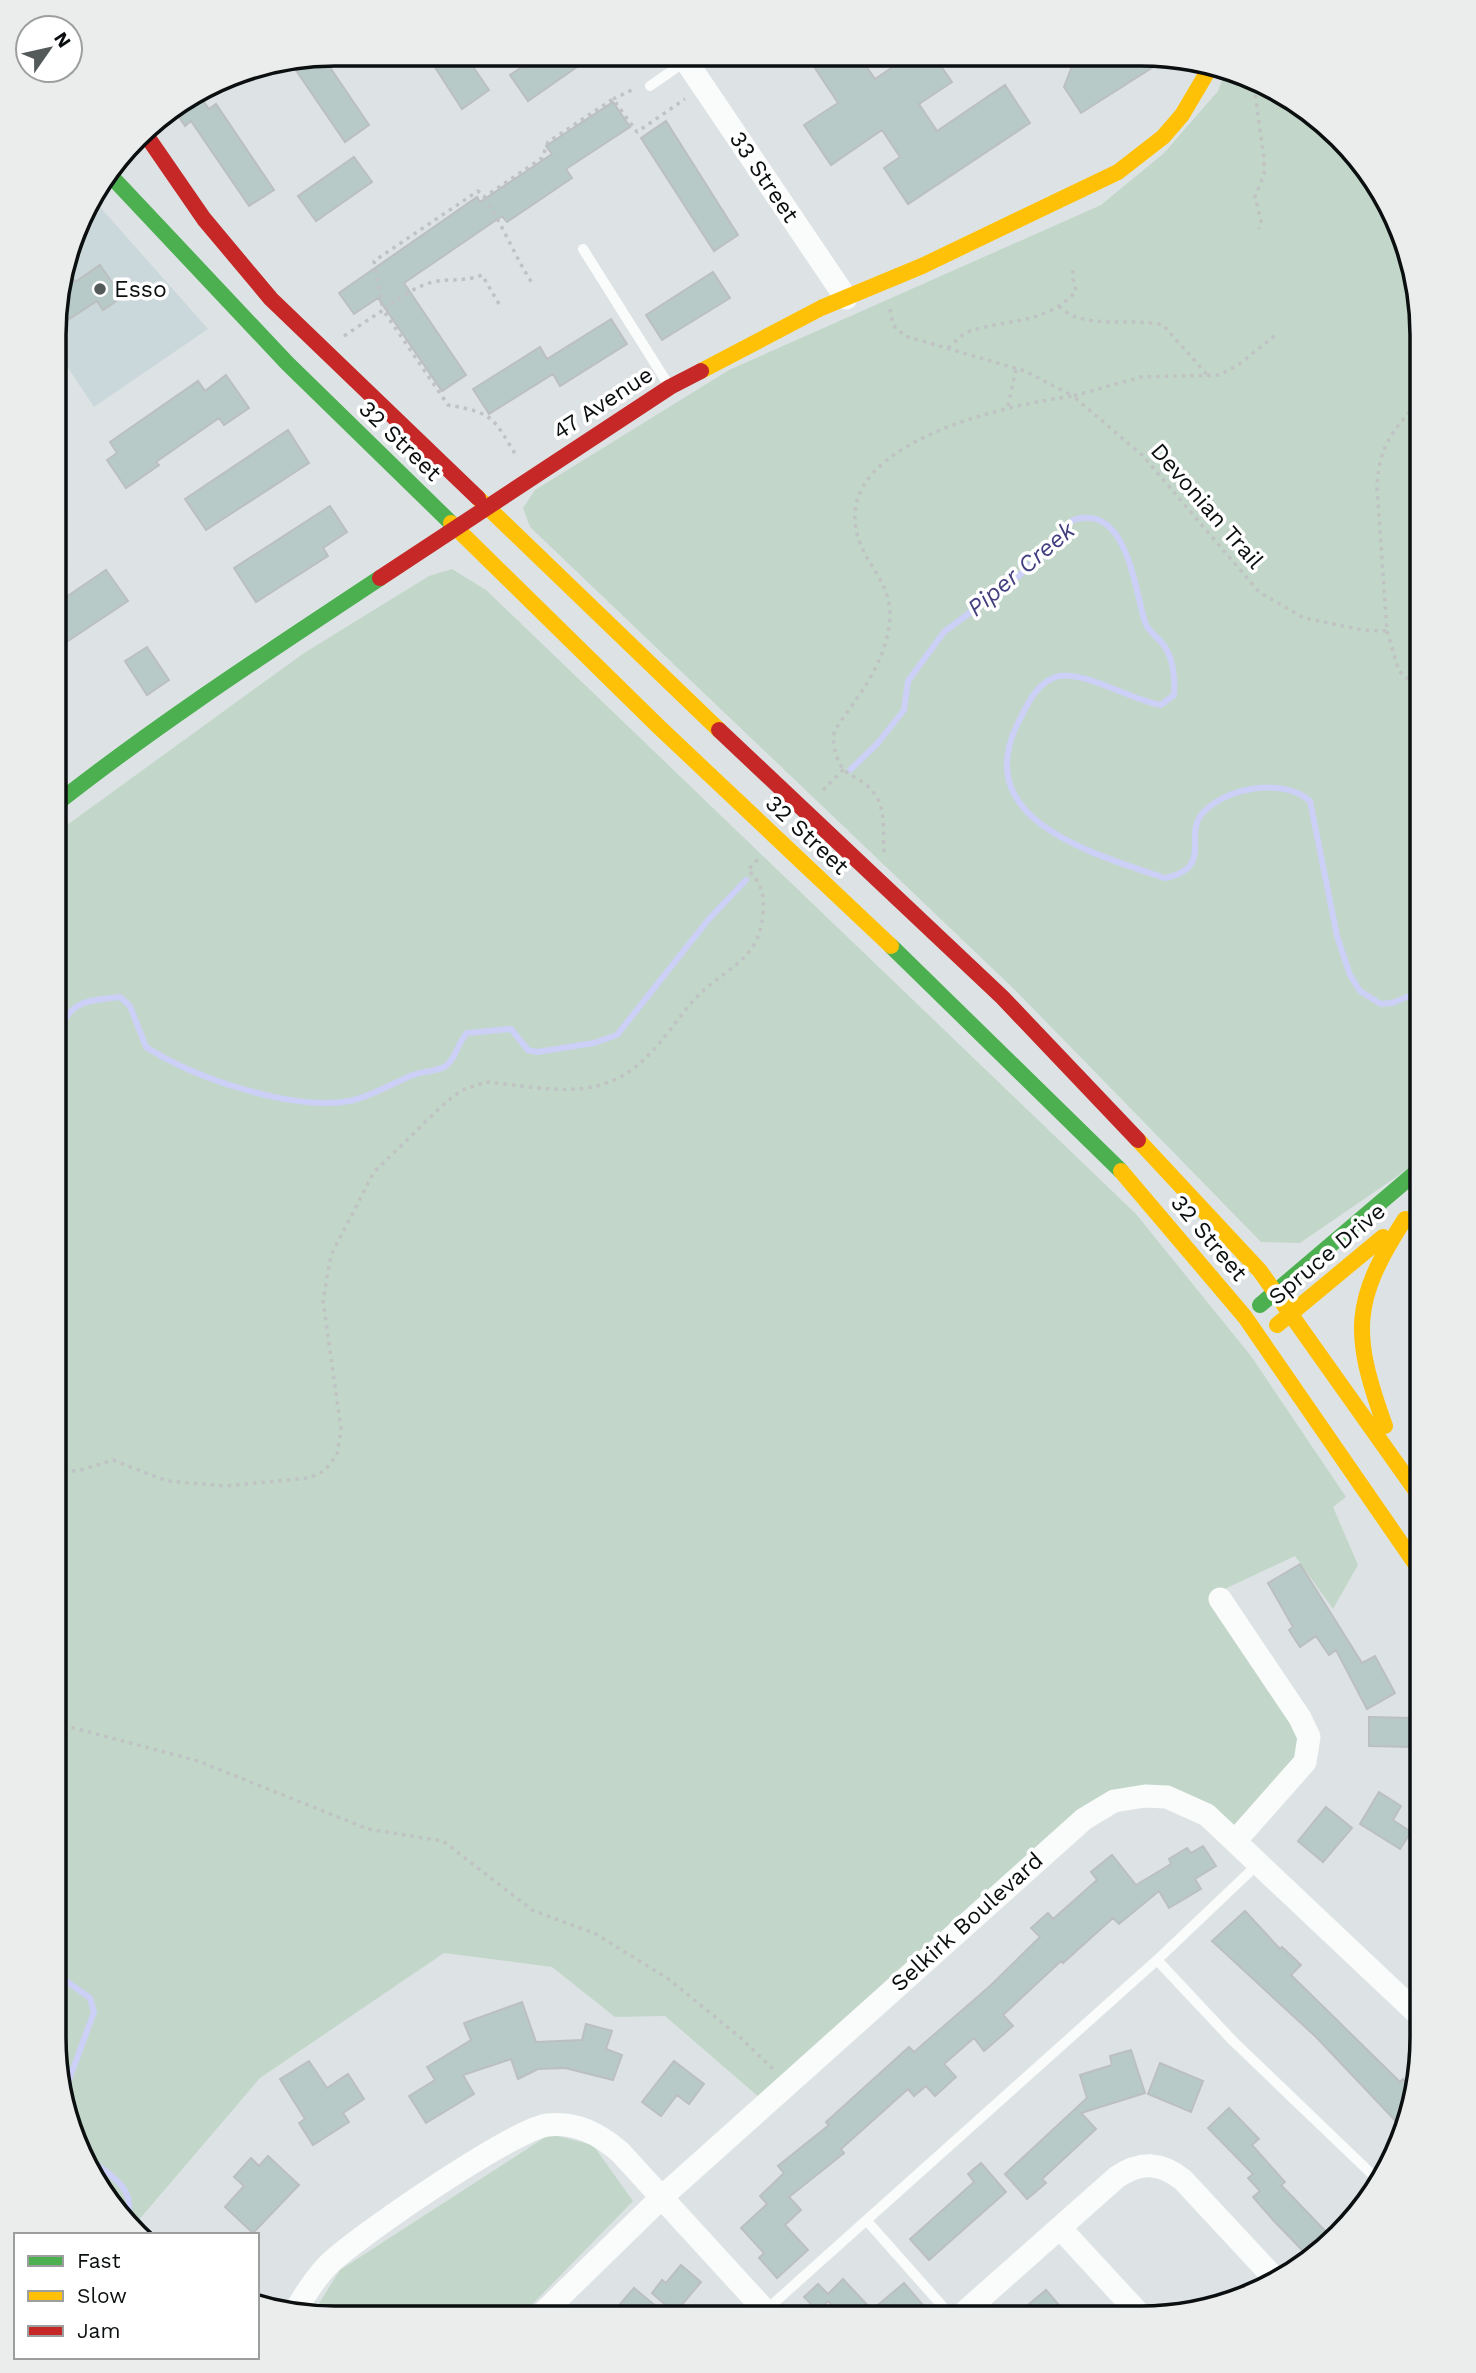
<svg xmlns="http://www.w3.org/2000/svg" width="1476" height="2373" font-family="'Work Sans',sans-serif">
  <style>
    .built { fill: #cbd8db }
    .green { fill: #c2d7ca }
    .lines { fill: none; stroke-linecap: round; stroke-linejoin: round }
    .stream { stroke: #cccff6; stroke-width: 6 }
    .building { fill: #b8cac8; stroke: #bbbfc0; stroke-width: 2 }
    .path { stroke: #c0c2c3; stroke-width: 3.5; stroke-dasharray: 3.5 5; stroke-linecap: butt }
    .lane { stroke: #fafbfb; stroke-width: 10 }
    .street { stroke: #fafbfb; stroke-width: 23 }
    .fast { stroke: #4caf50; stroke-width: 16 }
    .slow { stroke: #ffc107; stroke-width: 16 }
    .jam { stroke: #c62828; stroke-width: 16 }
    .poi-dot { fill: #54595a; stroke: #fff; stroke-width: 2.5 }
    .labels { text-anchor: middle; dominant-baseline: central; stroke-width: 7; stroke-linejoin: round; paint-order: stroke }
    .street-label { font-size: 23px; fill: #0b0f10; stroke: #fff }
    .poi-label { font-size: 23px; fill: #0b0f10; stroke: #fff; text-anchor: start }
    .water-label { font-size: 24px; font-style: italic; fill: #433f80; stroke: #fff }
    .rim { fill: none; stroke: #0b0f10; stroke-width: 3.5 }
  </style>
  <rect width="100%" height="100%" fill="#dde3e4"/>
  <!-- built -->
  <path class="built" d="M 93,199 L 208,329 L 94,407 L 57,351 L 57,299 L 83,211 Z"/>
  <!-- green -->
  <path class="green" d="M 1226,70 L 1249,76 L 1312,113 L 1364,164 L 1401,228 L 1422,335 L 1421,1160 L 1300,1243 L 1261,1242 L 1015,990 L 530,527 L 523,508 L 535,490 L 729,370 L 1101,205 L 1164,153 L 1218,91 Z
    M 452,569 L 486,590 L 1136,1214 L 1251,1356 L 1346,1497 L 1333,1507 L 1358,1565 L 1333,1609 L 1295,1556 L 1216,1593 L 1309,1737 L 1236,1840 L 1187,1804 L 1114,1801 L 767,2104 L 665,2016 L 615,2017 L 552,1967 L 444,1953 L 260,2078 L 132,2228 L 112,2209 L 75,2145 L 54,2038 L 56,833 L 304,653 L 429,576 Z
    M 550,2134 L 593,2145 L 633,2201 L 520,2317 L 311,2316 L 340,2270 Z"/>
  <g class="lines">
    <!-- stream -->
    <path class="stream" d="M 850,770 L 877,744 L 904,710 L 908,681 L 944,632 L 1019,576 L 1073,520 C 1127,503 1134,587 1145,622 C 1147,630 1156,636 1162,643 C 1173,656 1175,678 1174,695 L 1161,705 C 1133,701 1085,671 1059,676 C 1037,681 1027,705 1018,723 C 968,822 1098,855 1165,878 C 1214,867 1184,837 1201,815 C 1224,787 1283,777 1310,801 L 1337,936 L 1350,975 L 1360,991 L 1381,1004 L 1392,1003 L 1422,991
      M 56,1036 C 71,1001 83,1001 120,997 L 130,1006 L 146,1047 C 193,1078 293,1111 349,1101 C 370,1097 393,1083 413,1075 C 423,1071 434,1072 444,1067 C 456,1060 457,1043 467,1033 L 511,1029 L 528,1050 L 537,1052 L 594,1043 L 617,1035 L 708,920 L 746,880
      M 54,1979 L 66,1981 L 90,1998 L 94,2012 L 65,2091
      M 81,2154 C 104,2170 142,2189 125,2222"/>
  </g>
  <!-- building -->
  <path class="building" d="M 427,55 L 465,55 L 489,90 L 462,109 Z
    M 540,55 L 594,55 L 528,101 L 510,75 Z
    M 807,56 L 859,56 L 875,79 L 909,56 L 934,56 L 952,82 L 919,104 L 937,131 L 1005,85 L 1030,123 L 908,204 L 884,168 L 900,157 L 882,130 L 831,165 L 804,125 L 838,103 Z
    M 1076,56 L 1169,57 L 1081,113 L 1064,87 Z
    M 323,57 L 369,125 L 345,142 L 291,63 Z
    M 198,94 L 209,109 L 216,104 L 274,190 L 249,206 L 191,121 L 185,126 L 174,109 Z
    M 613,102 L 630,127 L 566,169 L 572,178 L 507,222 L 502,216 L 404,283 L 466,375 L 442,391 L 378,298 L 354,314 L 339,293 L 477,197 L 480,202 L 552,154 L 546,146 Z
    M 666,121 L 738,235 L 714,251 L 641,138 Z
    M 354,157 L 372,182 L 316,221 L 298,196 Z
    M 100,265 L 122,297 L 103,310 L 97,301 L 57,327 L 57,299 L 66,268 L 75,282 Z
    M 713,272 L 730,298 L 662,340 L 646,315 Z
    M 611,319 L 627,344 L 560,386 L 553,374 L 489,414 L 473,389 L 540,347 L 547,359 Z
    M 226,375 L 249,408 L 224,425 L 219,418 L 156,462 L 159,465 L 126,488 L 107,460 L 117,453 L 110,442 L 198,381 L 205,391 Z
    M 288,430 L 309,463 L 206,530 L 185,499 Z
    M 330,506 L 347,532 L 323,548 L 328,556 L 256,602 L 234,568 Z
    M 106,570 L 128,601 L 56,649 L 56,604 Z
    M 147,647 L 169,680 L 147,695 L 125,661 Z
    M 1300,1564 L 1362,1663 L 1375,1656 L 1395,1693 L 1367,1709 L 1336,1650 L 1329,1655 L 1316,1636 L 1300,1647 L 1289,1630 L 1293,1627 L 1268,1583 Z
    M 1369,1717 L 1411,1718 L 1410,1747 L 1369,1746 Z
    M 1379,1792 L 1401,1806 L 1393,1820 L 1411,1832 L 1400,1849 L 1360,1824 Z
    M 1326,1807 L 1352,1828 L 1323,1862 L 1298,1841 Z
    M 1203,1846 L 1216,1866 L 1195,1879 L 1201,1889 L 1169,1908 L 1159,1891 L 1119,1924 L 1113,1918 L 1063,1963 L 1061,1961 L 1003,2015 L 1013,2026 L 984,2051 L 974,2038 L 944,2064 L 956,2077 L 935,2096 L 926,2086 L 914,2096 L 908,2089 L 841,2149 L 844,2153 L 789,2197 L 801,2210 L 785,2225 L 808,2250 L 777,2278 L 759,2258 L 764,2253 L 741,2228 L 767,2204 L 760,2196 L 784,2173 L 778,2166 L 829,2125 L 826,2122 L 909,2047 L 914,2052 L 990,1986 L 1040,1937 L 1031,1928 L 1048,1913 L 1053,1919 L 1097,1880 L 1091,1872 L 1112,1855 L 1136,1885 L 1171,1864 L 1169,1859 L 1187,1848 L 1191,1853 Z
    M 1245,1911 L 1280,1949 L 1282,1947 L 1301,1965 L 1291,1975 L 1400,2082 L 1403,2079 L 1414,2091 L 1405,2131 L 1316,2037 L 1212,1941 Z
    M 522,2002 L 536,2042 L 582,2040 L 586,2024 L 612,2031 L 606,2049 L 622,2055 L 613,2080 L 565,2068 L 538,2069 L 518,2079 L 511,2059 L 463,2075 L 474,2094 L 426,2123 L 409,2096 L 435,2080 L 427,2067 L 471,2040 L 464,2023 Z
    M 1131,2050 L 1145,2093 L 1081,2113 L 1096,2129 L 1042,2179 L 1046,2183 L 1027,2199 L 1005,2174 L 1087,2098 L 1080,2075 L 1112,2065 L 1110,2056 Z
    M 309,2061 L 327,2088 L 348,2074 L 364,2099 L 343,2113 L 349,2122 L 313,2145 L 299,2123 L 305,2119 L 280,2079 Z
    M 674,2061 L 704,2084 L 689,2104 L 677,2095 L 661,2116 L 642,2102 Z
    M 1160,2063 L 1203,2081 L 1191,2112 L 1148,2094 Z
    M 1229,2108 L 1259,2139 L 1252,2145 L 1285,2182 L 1281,2185 L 1333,2239 L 1322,2250 L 1313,2241 L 1303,2251 L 1273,2220 L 1253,2197 L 1260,2191 L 1248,2178 L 1253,2174 L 1208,2128 Z
    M 268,2156 L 299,2185 L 253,2233 L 225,2207 L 244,2186 L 234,2177 L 251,2158 L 259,2166 Z
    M 981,2163 L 1006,2192 L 929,2260 L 910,2239 L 974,2182 L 968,2174 Z
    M 681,2265 L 701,2282 L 675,2313 L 652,2293 L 662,2280 L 666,2283 Z
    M 843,2279 L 872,2310 L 904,2283 L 923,2305 L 907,2318 L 843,2318 L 828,2301 L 818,2311 L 804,2297 L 818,2284 L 828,2294 Z
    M 634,2288 L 657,2307 L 648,2317 L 609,2317 Z
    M 1046,2290 L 1071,2319 L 1031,2318 L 1023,2309 Z"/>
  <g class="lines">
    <!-- path -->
    <path class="path" d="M 1253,78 L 1264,158 L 1264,174 L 1255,197 L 1261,221 L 1259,229
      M 613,99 L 636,88
      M 484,197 C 503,225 514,255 532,283
      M 499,304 L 482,275 C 468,281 453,279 438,281 C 417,284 399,299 383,310 L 448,405 C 495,413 493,418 517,457
      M 1059,306 C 1083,331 1132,317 1163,325 L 1210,378
      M 890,309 L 893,325 L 905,336 L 1025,371 L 1073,396 L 1141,377 L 1219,375 L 1238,365 L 1277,334
      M 344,336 L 383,310 L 374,261 L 478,191 L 484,197 L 542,158 L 548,142 L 613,99 L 637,132 L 685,99
      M 948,348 C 955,342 962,334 970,331 C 1007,319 1048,324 1076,291 L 1072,275 L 1074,268
      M 1008,406 L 1016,369
      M 1387,631 L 1399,671 L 1422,691
      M 823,790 L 844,769
      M 884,852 C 883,835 886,812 876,796 C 857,768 837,784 833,736 C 837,724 846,715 853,704 C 869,682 885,655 889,627 C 896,582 863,567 856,529 C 839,440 1012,404 1073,396 L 1143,456 L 1259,592 L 1304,618 L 1363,630 L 1387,631 L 1377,487 C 1379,443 1395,429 1422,397
      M 1411,1431 L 1421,1447
      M 55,1473 L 81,1470 L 113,1460 L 167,1481 L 225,1486 L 309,1478 L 324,1471 L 337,1455 L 341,1429 L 323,1301 L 331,1255 L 374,1172 L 445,1103 L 462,1090 L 486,1082 C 525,1085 571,1097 609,1082 C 647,1068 668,1030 693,1001 C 723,967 759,964 763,913 C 765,894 761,883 748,870 L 759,858
      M 55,1723 L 198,1761 L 368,1829 L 443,1841 L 532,1910 L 596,1934 L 670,1980 L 742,2039 L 774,2070"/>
    <!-- lane -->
    <path class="lane" d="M 650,86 L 686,61
      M 583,249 L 668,384
      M 1157,1960 L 1233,2041 L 1379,2181
      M 867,2221 L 953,2318
      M 765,2311 L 1157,1960 L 1259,1863"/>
    <!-- street -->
    <path class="street" d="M 682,55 L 846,298
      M 1220,1599 L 1300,1718 L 1309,1737 L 1305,1762 L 1236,1840
      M 1061,2229 L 1143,2318
      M 293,2315 C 303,2298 313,2281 327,2266 C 353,2239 515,2128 548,2125 C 577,2122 599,2134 620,2152 L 772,2318
      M 539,2317 L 662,2197 L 1084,1819 L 1114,1801 L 1145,1796 L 1167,1797 L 1207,1815 L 1421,2017
      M 958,2318 L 1117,2177 C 1141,2161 1161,2162 1183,2180 L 1277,2281"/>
    <!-- fast -->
    <path class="fast" d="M 110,175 L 287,363 L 451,523
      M 56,804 C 160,722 270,651 380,578
      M 891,946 L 1121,1171
      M 1260,1305 L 1421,1168"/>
    <!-- slow -->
    <path class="slow" d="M 701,371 L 821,308 L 922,266 L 1118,172 L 1163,137 L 1182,115 L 1211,66
      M 478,498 L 719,730
      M 451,523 L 659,727 L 891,946
      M 1138,1140 L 1260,1271 L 1421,1498
      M 1121,1171 L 1245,1317 L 1421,1572
      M 1277,1325 L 1383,1237
      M 1385,1426 C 1352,1334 1351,1302 1405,1219"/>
    <!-- jam -->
    <path class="jam" d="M 144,132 L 204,219 L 271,299 L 478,498
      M 380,578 L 670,387 L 701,371
      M 719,730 L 1002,997 L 1138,1140"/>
  </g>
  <!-- markers -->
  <circle class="poi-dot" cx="100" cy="289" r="7"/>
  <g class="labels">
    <!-- street labels -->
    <g class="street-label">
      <text transform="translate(764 177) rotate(56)">33 Street</text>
      <text transform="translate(603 403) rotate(-33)">47 Avenue</text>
      <text transform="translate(400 441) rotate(44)">32 Street</text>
      <text transform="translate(1207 506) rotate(49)">Devonian Trail</text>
      <text transform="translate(807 835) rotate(43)">32 Street</text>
      <text transform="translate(1209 1238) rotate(50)">32 Street</text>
      <text transform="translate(1327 1254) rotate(-40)">Spruce Drive</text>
      <text transform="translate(967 1922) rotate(-42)">Selkirk Boulevard</text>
    </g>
    <!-- poi labels -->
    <g class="poi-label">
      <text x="114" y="289">Esso</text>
    </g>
    <!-- water labels -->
    <g class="water-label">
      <text transform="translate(1021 569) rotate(-40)">Piper Creek</text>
    </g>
  </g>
  <!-- crop -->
  <path d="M0 0H1476V2373H0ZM335 66H1141A269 269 0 0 1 1410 335V2037A269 269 0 0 1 1141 2306H335A269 269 0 0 1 66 2037V335A269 269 0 0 1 335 66Z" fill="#ebecec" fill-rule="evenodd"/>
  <path class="rim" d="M335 66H1141A269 269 0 0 1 1410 335V2037A269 269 0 0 1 1141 2306H335A269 269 0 0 1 66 2037V335A269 269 0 0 1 335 66Z"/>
  <!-- legend -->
  <rect x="14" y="2233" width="245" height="126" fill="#ffffff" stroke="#9d9f9f" stroke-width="2"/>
  <rect x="28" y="2256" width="35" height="10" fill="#4caf50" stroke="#9d9f9f" stroke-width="2"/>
  <text x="77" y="2268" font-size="21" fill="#0b0f10">Fast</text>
  <rect x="28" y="2291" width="35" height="10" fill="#ffc107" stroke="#9d9f9f" stroke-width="2"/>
  <text x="77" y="2303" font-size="21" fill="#0b0f10">Slow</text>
  <rect x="28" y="2326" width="35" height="10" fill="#c62828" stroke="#9d9f9f" stroke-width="2"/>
  <text x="77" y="2338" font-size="21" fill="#0b0f10">Jam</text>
  <!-- north arrow -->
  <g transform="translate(49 49) rotate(56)"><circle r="33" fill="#ffffff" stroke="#9d9f9f" stroke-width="2"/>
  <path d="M0-5L12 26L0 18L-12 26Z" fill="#54595a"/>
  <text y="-10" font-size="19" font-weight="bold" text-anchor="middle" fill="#0b0f10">N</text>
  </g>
</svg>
